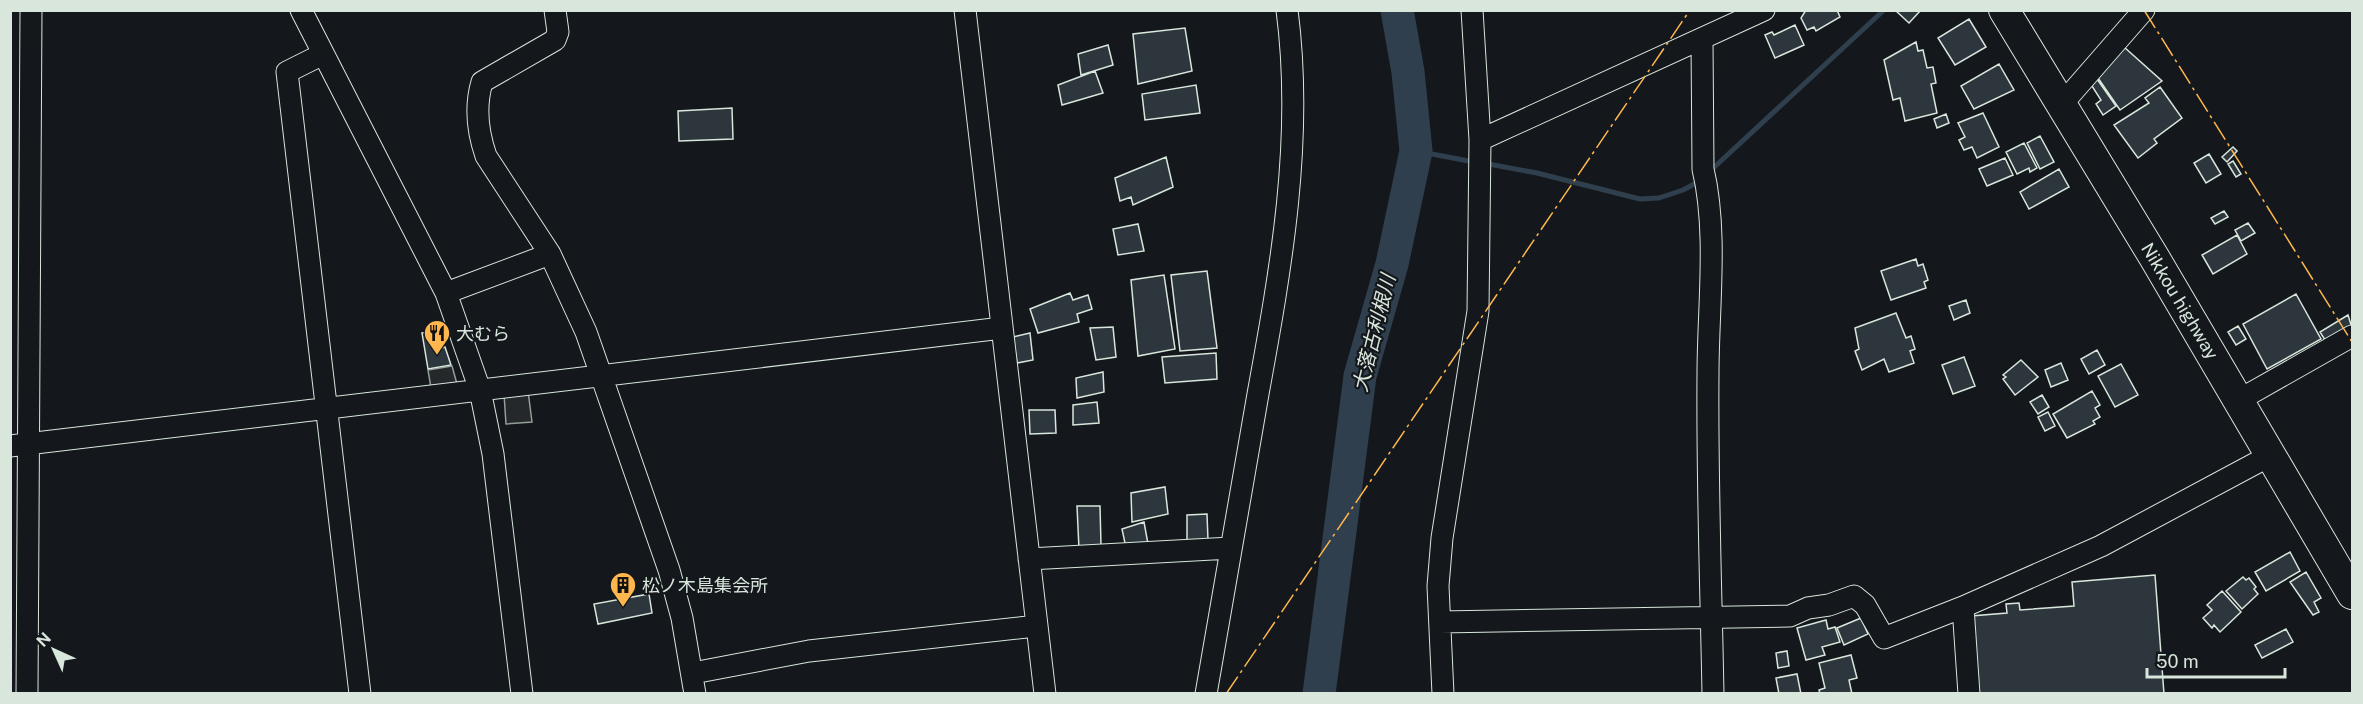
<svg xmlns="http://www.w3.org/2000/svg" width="2363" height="704" font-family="'Public Sans','Noto Sans JP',sans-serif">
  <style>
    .parking { fill: #24282b; stroke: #939e99; stroke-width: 1.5 }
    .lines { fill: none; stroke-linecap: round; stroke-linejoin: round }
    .stream { stroke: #2f3f4d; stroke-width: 5 }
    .river { stroke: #2f3f4d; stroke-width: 33 }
    .building { fill: #2c363c; stroke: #d8e6dc; stroke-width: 1.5 }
    .minor-casing { stroke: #d8e6dc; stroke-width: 23 }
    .highway-casing { stroke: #d8e6dc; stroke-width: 32 }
    .minor { stroke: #14181c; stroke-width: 21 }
    .highway { stroke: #14181c; stroke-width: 30 }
    .power { stroke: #ffb74d; stroke-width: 1.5; stroke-dasharray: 21 4.5 3 4.5; stroke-linecap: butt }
    .labels { text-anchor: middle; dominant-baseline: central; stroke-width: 4.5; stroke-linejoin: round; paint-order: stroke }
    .street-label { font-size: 18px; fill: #d8e6dc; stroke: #14181c }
    .poi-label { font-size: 18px; fill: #d8e6dc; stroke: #14181c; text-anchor: start }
    .water-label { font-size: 20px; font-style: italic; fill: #d8e6dc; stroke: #14181c }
  </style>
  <rect width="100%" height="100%" fill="#14181c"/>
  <!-- parking -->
  <path class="parking" d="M 452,366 L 457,384 L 431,388 L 428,370 Z
    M 528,391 L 532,422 L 506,424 L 504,394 Z"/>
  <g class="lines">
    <!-- stream -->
    <path class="stream" d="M 1416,151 L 1474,162
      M 1483,163 L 1537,173 L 1640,199 L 1659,198 L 1683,190 L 1700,181
      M 1709,172 L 1884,10"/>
    <!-- river -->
    <path class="river" d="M 1319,694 L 1360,376 L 1392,264 L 1416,151 L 1408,72 L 1397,10"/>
  </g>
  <!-- building -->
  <path class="building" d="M 1806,10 L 1837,10 L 1840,17 L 1816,31 L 1814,27 L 1807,30 L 1801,18 Z
    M 1895,10 L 1921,10 L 1909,23 Z
    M 1969,19 L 1986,47 L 1955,65 L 1938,38 Z
    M 1795,25 L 1804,45 L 1775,58 L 1765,35 L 1772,32 L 1774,35 Z
    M 1185,28 L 1192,71 L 1138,84 L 1133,34 Z
    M 1916,42 L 1918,51 L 1923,50 L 1927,68 L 1933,67 L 1936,83 L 1931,84 L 1937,113 L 1905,121 L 1900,98 L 1893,100 L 1884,60 Z
    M 1108,45 L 1113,65 L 1081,75 L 1078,54 Z
    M 2124,47 L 2162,81 L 2120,110 L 2098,78 Z
    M 1999,64 L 2014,90 L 1974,109 L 1961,86 Z
    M 1095,71 L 1103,93 L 1062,105 L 1058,85 Z
    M 2097,79 L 2116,106 L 2103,115 L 2096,104 L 2101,100 L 2090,83 Z
    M 1196,85 L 1200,113 L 1145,120 L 1142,94 Z
    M 2160,87 L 2182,118 L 2154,139 L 2157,143 L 2138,158 L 2114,125 L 2149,103 L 2145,98 Z
    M 732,108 L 733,139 L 679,141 L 678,111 Z
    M 1983,113 L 1999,147 L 1977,158 L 1972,147 L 1964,150 L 1959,140 L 1965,137 L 1958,123 Z
    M 1946,114 L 1949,123 L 1937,128 L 1934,119 Z
    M 2040,136 L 2054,162 L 2040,169 L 2027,143 Z
    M 2024,143 L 2037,168 L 2030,172 L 2029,168 L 2017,174 L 2006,152 Z
    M 2233,147 L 2237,151 L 2227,162 L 2222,157 Z
    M 2209,154 L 2221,174 L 2206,183 L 2194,163 Z
    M 1166,157 L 1173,187 L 1133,205 L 1131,197 L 1120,201 L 1115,178 Z
    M 2005,158 L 2013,175 L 1987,186 L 1979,169 Z
    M 2233,161 L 2241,174 L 2236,177 L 2228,164 Z
    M 2059,169 L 2069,187 L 2029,209 L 2020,192 Z
    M 2224,211 L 2228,217 L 2215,224 L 2211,218 Z
    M 2248,223 L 2255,233 L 2241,241 L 2235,230 Z
    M 1138,224 L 1144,251 L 1118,255 L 1113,229 Z
    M 2237,235 L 2247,254 L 2213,274 L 2202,255 Z
    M 1916,259 L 1918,266 L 1923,264 L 1928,280 L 1924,282 L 1926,288 L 1891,300 L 1881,271 Z
    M 1207,271 L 1217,348 L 1180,351 L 1171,275 Z
    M 1164,275 L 1175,349 L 1138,356 L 1131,280 Z
    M 1070,293 L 1073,300 L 1088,295 L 1092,309 L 1077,314 L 1079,322 L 1038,333 L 1030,309 Z
    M 2296,294 L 2321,339 L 2267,369 L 2243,324 Z
    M 1966,300 L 1970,313 L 1954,320 L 1949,306 Z
    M 1896,313 L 1906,338 L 1911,336 L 1915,349 L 1910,351 L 1914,363 L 1889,372 L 1884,359 L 1862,370 L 1855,351 L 1859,349 L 1855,328 Z
    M 2348,315 L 2352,328 L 2327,343 L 2320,332 Z
    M 2238,326 L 2246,339 L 2236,345 L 2228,332 Z
    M 1113,327 L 1116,357 L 1096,360 L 1090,328 Z
    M 439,331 L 442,348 L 445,347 L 451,365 L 428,369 L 422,333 Z
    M 1030,333 L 1033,360 L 1017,363 L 1013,337 Z
    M 2097,350 L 2105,365 L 2089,374 L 2081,359 Z
    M 1216,353 L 1217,379 L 1165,383 L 1162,357 Z
    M 1964,357 L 1975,386 L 1953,394 L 1942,365 Z
    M 2021,360 L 2038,377 L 2015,395 L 2003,379 L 2006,377 L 2003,375 Z
    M 2061,363 L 2068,380 L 2051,387 L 2045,370 Z
    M 2121,364 L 2138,395 L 2115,407 L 2098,376 Z
    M 1103,372 L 1104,392 L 1077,398 L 1076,378 Z
    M 2092,391 L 2100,405 L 2095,408 L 2100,417 L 2093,421 L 2095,424 L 2067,438 L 2053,414 Z
    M 2042,395 L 2049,407 L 2038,414 L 2030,402 Z
    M 1097,402 L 1099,423 L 1073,425 L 1073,405 Z
    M 1029,410 L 1055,410 L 1056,433 L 1030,434 Z
    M 2048,412 L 2055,426 L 2045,431 L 2038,417 Z
    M 1165,487 L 1168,514 L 1132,522 L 1131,493 Z
    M 1077,506 L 1100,506 L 1101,545 L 1079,549 Z
    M 1207,514 L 1208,540 L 1187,543 L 1187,515 Z
    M 1144,522 L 1148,544 L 1126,548 L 1122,529 Z
    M 2290,552 L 2300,571 L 2266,591 L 2255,572 Z
    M 2306,572 L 2321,598 L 2314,602 L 2319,612 L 2313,615 L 2290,582 Z
    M 2155,575 L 2164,694 L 1977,694 L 1971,616 L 2007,613 L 2006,604 L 2019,603 L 2020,610 L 2074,606 L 2072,582 Z
    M 2243,577 L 2246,580 L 2249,578 L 2256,587 L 2254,589 L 2258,594 L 2242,609 L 2226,591 Z
    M 2222,591 L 2241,612 L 2220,632 L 2214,625 L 2212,628 L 2203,618 L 2212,610 L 2207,605 Z
    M 649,594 L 652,613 L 598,624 L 594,604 Z
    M 1861,618 L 1868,634 L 1844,645 L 1837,628 Z
    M 1826,620 L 1828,629 L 1835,627 L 1840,642 L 1822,647 L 1825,655 L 1806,660 L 1797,628 Z
    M 2286,629 L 2293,642 L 2262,658 L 2255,645 Z
    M 1787,651 L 1789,666 L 1778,668 L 1776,653 Z
    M 1851,655 L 1857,678 L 1849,680 L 1852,694 L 1820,694 L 1819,690 L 1825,688 L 1819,663 Z
    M 1797,674 L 1801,694 L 1779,694 L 1776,678 Z"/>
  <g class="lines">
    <!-- minor casing -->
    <g class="minor-casing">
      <path id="minor" d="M 301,10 L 446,293 L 480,390 L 493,454 L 522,694
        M 555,10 L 558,32 L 555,40 L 482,82 C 475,106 478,133 486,156 L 550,254 L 586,332 L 669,570 L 682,618 L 695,694
        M 965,10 L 1045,694
        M 1702,40 L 1703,169 C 1718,232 1708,308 1708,374 C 1707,480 1711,587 1713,694
        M 323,54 L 287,72 L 360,694
        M 2062,104 L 2144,10
        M 1480,140 L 1764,10
        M 446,293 L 550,254
        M 2239,400 L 2352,336
        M 10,446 L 1002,328
        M 1029,559 L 1231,548
        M 1440,622 L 1790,616 L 1808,608 L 1829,605 L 1854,596 L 1865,605 L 1884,638 L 1963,607
        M 693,673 L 809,651 L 1036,626
        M 27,694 L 31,10
        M 1206,694 C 1223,594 1241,494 1258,394 C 1281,268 1304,139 1287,10
        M 1443,694 L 1438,586 L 1442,538 L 1478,311 L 1480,140 L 1472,10
        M 1969,694 L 1963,607 L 2101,546 L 2271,455"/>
    </g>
    <!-- highway casing -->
    <g class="highway-casing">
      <path id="highway" d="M 2004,10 L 2154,257 L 2352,594"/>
    </g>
    <!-- minor -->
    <use href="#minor" class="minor"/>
    <!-- highway -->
    <use href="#highway" class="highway"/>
    <!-- power -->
    <path class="power" d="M 2144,10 L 2352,342
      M 1226,694 L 1690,10"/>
  </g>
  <!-- icons -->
  <defs>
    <g id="restaurant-pin" transform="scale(1.35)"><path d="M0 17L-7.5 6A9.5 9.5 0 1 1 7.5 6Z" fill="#ffb74d" stroke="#14181c"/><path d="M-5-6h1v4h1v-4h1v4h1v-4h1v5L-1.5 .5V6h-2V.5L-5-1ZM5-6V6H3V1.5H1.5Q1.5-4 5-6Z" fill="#111"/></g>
    <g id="building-pin" transform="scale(1.35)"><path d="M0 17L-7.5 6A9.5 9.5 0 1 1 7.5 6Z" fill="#ffb74d" stroke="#14181c"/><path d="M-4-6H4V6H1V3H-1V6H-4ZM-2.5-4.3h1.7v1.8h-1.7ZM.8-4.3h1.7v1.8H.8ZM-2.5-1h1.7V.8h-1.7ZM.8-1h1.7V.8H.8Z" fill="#111"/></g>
  </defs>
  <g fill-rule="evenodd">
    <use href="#restaurant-pin" x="437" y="333"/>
    <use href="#building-pin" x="623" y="585"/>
  </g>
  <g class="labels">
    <!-- street labels -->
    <g class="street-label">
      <text transform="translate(2180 301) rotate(59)">Nikkou highway</text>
    </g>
    <!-- poi labels -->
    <g class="poi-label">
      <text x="456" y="333">大むら</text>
      <text x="642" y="585">松ノ木島集会所</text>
    </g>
    <!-- water labels -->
    <g class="water-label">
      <text transform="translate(1374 333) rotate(-76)">大落古利根川</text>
    </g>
  </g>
  <!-- border -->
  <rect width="2363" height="704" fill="none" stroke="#d8e6dc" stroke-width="24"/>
  <!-- north arrow -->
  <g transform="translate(54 650) rotate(315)" stroke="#14181c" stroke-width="4.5" paint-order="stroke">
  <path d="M0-4.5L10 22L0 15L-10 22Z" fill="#d8e6dc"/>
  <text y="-9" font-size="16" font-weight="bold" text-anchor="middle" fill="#d8e6dc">N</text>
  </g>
  <!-- scale -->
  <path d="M2147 668v9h138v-9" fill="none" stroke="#d8e6dc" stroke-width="3"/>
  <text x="2156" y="668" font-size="18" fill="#d8e6dc" stroke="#14181c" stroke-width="4.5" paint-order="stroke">50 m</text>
</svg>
